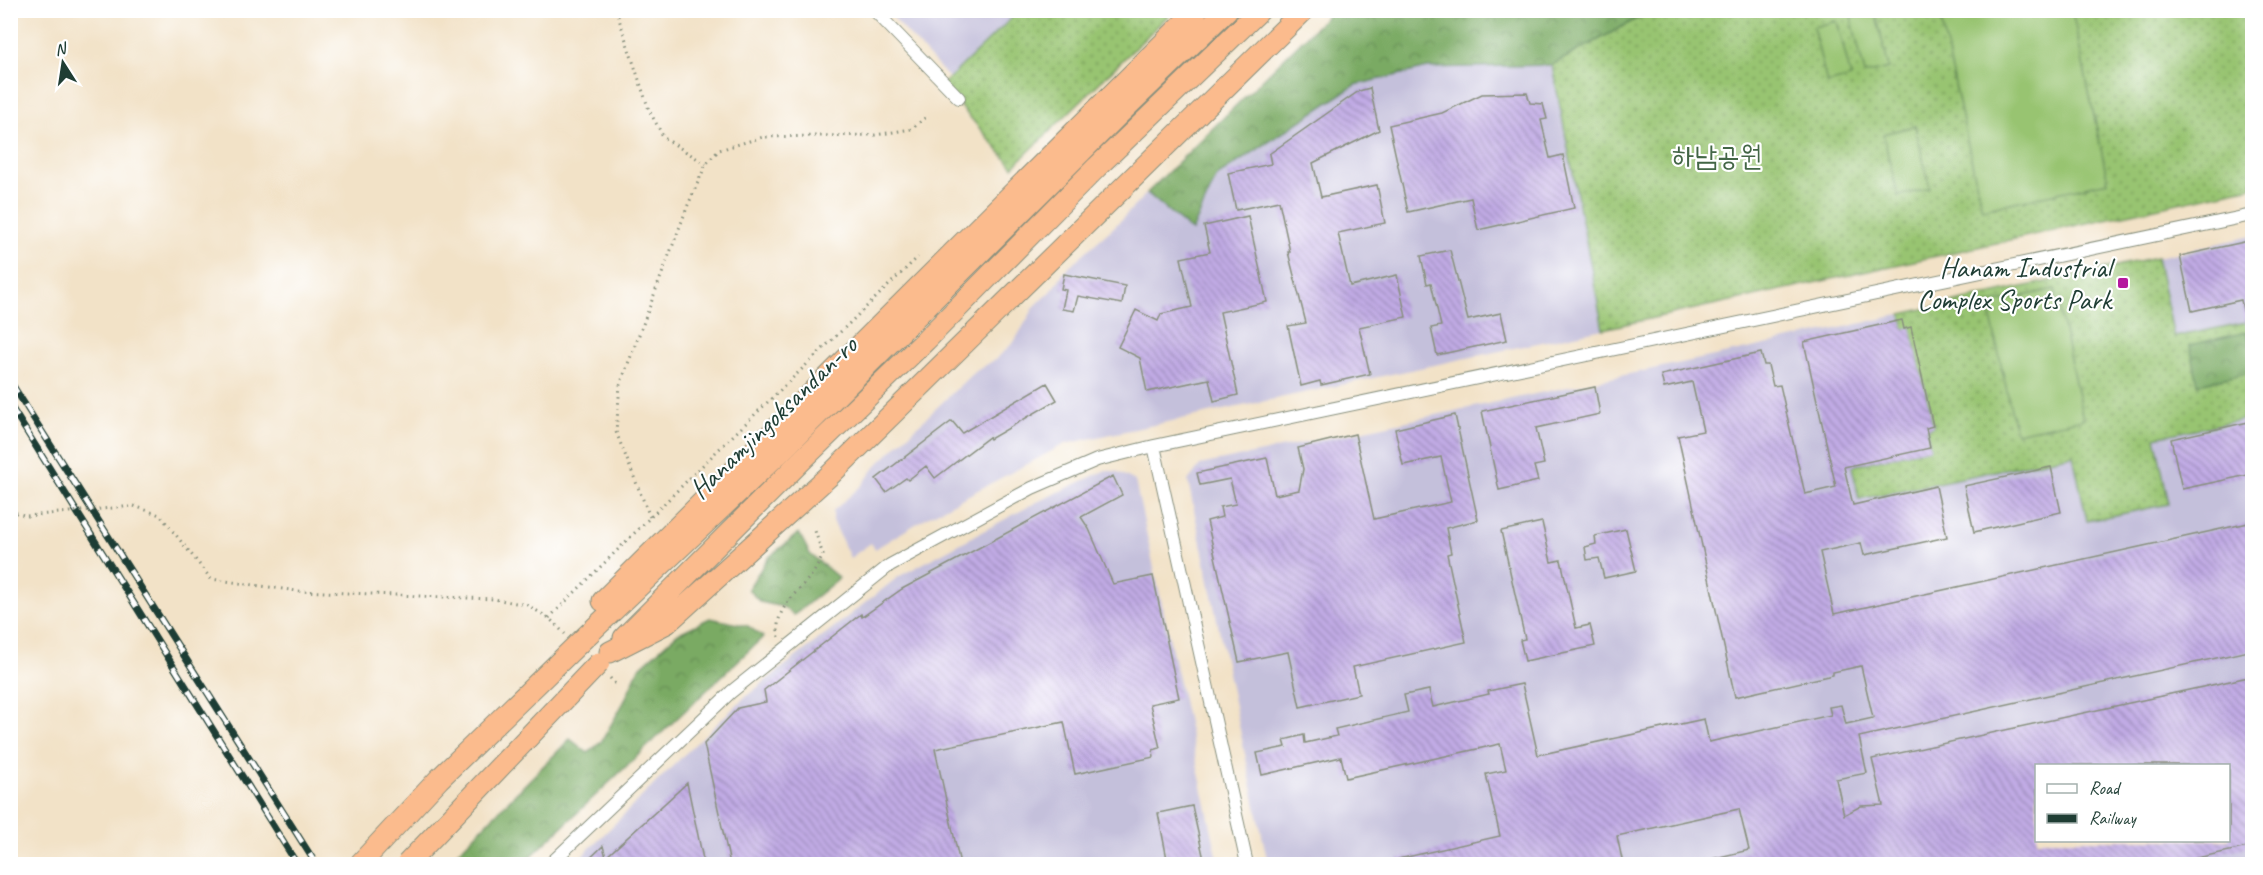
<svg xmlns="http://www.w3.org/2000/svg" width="2263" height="875" font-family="Caveat,'Poor Story',sans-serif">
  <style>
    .industrial { fill: #c4c0db; fill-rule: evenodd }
    .grass { fill: url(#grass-dots); stroke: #5c8052; stroke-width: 1.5 }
    .forest { fill: url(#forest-crowns); stroke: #4c744c; stroke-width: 1.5 }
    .garden { fill: #98c471; stroke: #5c8052; stroke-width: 1.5 }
    .building { fill: url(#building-back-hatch); fill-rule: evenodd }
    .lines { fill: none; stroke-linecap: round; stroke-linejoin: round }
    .minor-casing { stroke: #88907e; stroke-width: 14 }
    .trunk-casing { stroke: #88907e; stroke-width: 23 }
    .path { stroke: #88907e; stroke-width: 3; stroke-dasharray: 1.5 4.5; stroke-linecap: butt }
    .minor { stroke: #fff; stroke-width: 12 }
    .trunk { stroke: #fbbb8d; stroke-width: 21 }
    .rail-casing { stroke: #1f3d34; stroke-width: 7 }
    .rail { stroke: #fff; stroke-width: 4.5; stroke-dasharray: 14; stroke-linecap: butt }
    .trunk-bridge-casing { stroke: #88907e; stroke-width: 23; stroke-linecap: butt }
    .path-bridge { stroke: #88907e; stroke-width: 3; stroke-dasharray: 1.5 4.5; stroke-linecap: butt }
    .trunk-bridge { stroke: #fbbb8d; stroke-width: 21 }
    .poi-dot { fill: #b5179e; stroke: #fff; stroke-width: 2 }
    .labels { text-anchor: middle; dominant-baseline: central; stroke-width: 4.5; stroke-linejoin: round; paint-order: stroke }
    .park-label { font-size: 28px; fill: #436646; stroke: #fff }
    .poi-label { font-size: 28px; fill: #1f3d34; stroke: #fff; text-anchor: end }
    .street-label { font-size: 28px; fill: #1f3d34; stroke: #fff }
  </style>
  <defs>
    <pattern id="grass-dots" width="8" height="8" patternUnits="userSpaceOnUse" patternTransform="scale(1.5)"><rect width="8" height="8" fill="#98c471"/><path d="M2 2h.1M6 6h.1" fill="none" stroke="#7ba05e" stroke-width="1.8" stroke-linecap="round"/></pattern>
    <pattern id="forest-crowns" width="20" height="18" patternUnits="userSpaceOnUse" patternTransform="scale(1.5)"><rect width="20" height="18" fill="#7aaa63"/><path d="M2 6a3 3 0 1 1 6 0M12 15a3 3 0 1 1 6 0" fill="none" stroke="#638c52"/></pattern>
    <pattern id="building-back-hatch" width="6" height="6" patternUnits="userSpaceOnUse" patternTransform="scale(1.5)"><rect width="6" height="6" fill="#c1abe5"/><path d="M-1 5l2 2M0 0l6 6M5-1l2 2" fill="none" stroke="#9c8cba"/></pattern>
  </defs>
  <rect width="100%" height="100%" fill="#fff"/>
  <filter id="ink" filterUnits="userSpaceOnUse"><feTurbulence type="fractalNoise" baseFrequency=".0167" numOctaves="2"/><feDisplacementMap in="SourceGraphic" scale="12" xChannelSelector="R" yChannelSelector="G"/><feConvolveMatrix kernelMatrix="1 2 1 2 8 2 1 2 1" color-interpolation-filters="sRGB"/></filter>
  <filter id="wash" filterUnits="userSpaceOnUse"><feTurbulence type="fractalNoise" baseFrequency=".008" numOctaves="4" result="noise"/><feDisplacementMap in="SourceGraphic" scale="24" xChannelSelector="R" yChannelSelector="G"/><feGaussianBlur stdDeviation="1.35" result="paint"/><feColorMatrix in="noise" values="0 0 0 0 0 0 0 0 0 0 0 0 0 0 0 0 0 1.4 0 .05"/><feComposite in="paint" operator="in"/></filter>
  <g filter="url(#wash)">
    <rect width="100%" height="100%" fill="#f2e2c7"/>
    <!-- industrial -->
    <path class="industrial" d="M 887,11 L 1019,11 L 949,78 Z
      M 1552,65 L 1603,329 L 1065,444 L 929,516 L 875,549 L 871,543 L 850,558 L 833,521 L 833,511 L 862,485 L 876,466 L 973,373 L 996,359 L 1014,342 L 1035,306 L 1054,288 L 1065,270 L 1114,227 L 1147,193 L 1192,231 L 1217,176 L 1355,85 L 1428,68 Z
      M 2252,236 L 2252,864 L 1268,864 L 1188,481 L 1200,465 L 1747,349 ZM 2036,766 L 2228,766 L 2228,840 L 2036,840 Z
      M 1106,470 L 1118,472 L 1135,481 L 1219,864 L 574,864 L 691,748 L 744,698 L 898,577 L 1037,502 Z"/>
    <!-- grass -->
    <path class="grass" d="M 1019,11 L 1173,11 L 1013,167 L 942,85 Z
      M 1651,11 L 2252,11 L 2252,187 L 1603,329 L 1552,65 Z
      M 2157,257 L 2174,337 L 2252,321 L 2252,355 L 2247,332 L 2199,384 L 2252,372 L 2252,418 L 2155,437 L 2169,504 L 2087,521 L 2073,455 L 1859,499 L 1852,466 L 1930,448 L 1926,428 L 1933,426 L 1911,328 L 1904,329 L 1901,314 Z"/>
    <!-- forest -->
    <path class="forest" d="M 1333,10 L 1651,10 L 1651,11 L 1552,65 L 1428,68 L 1355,85 L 1217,176 L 1192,231 L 1147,193 Z
      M 2247,332 L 2252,355 L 2252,372 L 2198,384 L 2190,345 Z
      M 799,533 L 810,554 L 839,578 L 794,615 L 783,607 L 760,602 L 748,589 L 768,558 Z
      M 710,618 L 748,626 L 763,637 L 523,864 L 446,864 L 570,739 L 588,753 L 601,742 L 624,702 L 639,668 L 677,634 Z"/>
    <!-- garden -->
    <path class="garden" d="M 1875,11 L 1889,68 L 1865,74 L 1851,17 Z
      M 1939,11 L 2072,11 L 2108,182 L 1982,209 Z
      M 1837,21 L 1851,77 L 1827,83 L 1813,27 Z
      M 1915,126 L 1930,188 L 1898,196 L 1883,134 Z
      M 2055,289 L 2083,419 L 2016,433 L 1988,304 Z"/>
    <g id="blocks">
      <!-- building -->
      <path class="building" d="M 1370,88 L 1379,130 L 1313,163 L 1321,197 L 1377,185 L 1385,223 L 1338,233 L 1350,286 L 1397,275 L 1406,317 L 1359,327 L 1370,374 L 1321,385 L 1320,381 L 1301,386 L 1288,326 L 1306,323 L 1288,252 L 1290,252 L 1279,201 L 1236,210 L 1228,173 L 1271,164 L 1269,154 L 1359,91 Z
        M 1527,93 L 1530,103 L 1543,104 L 1547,119 L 1541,120 L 1550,158 L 1563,155 L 1574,208 L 1478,230 L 1471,198 L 1408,212 L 1389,125 L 1442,113 L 1482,94 Z
        M 1248,216 L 1267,302 L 1220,312 L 1238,395 L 1214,401 L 1209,379 L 1147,392 L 1140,358 L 1118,347 L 1136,310 L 1158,321 L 1161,314 L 1192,307 L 1181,258 L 1210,252 L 1204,226 Z
        M 2253,240 L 2253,328 L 2247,328 L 2241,300 L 2192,311 L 2180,256 Z
        M 1450,250 L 1468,320 L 1501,313 L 1507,340 L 1437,355 L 1431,328 L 1441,326 L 1431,283 L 1427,284 L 1421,256 Z
        M 1064,274 L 1125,286 L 1122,304 L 1078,296 L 1074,311 L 1062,309 L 1066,290 L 1061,289 Z
        M 1902,320 L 1904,329 L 1911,327 L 1933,426 L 1926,428 L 1930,448 L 1844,467 L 1853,505 L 1936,486 L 1947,537 L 1864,555 L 1861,543 L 1820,552 L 1834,614 L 2253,522 L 2253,650 L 1859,737 L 1867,773 L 1836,779 L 1844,815 L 1861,806 L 1883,805 L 1872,759 L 2253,676 L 2253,846 L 2169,864 L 1712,864 L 1711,859 L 1749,850 L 1739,809 L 1617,836 L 1623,864 L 1399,864 L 1398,859 L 1500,836 L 1486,774 L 1506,770 L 1500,744 L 1346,778 L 1341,757 L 1262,775 L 1257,753 L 1286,747 L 1284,740 L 1304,735 L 1305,743 L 1337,736 L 1335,729 L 1408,712 L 1404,695 L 1429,690 L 1433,707 L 1489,694 L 1488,691 L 1522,684 L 1538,755 L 1704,719 L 1709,742 L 1831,715 L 1829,707 L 1841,705 L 1846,724 L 1873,718 L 1861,666 L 1833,672 L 1833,675 L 1735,697 L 1678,436 L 1703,431 L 1692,382 L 1664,388 L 1661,375 L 1761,353 L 1764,365 L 1768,365 L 1773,386 L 1780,385 L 1805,494 L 1836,487 L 1804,342 ZM 2037,765 L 2229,765 L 2229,840 L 2037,840 Z
        M 1047,383 L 1057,400 L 990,439 L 989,437 L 935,478 L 926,466 L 908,480 L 906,478 L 886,492 L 876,479 L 952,421 L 962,433 Z
        M 1595,387 L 1600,414 L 1536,428 L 1544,464 L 1534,466 L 1538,481 L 1499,490 L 1482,411 Z
        M 1455,415 L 1478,520 L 1446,528 L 1451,553 L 1447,554 L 1466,642 L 1353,667 L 1359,694 L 1300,707 L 1288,652 L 1239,662 L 1207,521 L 1222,517 L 1220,507 L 1236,504 L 1230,479 L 1200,485 L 1197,473 L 1267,458 L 1275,495 L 1299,490 L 1303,469 L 1298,448 L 1355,434 L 1374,519 L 1451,502 L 1441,457 L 1403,465 L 1395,429 Z
        M 2253,421 L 2253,474 L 2182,489 L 2171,439 Z
        M 2051,467 L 2061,512 L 1974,532 L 1964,486 Z
        M 1113,476 L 1122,495 L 1081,517 L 1089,529 L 1113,584 L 1153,576 L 1179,698 L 1150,704 L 1160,748 L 1153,750 L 1154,757 L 1075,774 L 1064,722 L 935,749 L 960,864 L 730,864 L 704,744 L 738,708 L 766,702 L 764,690 L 861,614 L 862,617 L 902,589 Z
        M 1542,522 L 1551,562 L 1561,560 L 1576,628 L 1590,625 L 1595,646 L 1525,661 L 1520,640 L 1525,639 L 1501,531 Z
        M 1626,529 L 1636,571 L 1604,578 L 1599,558 L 1587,560 L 1585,547 L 1596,544 L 1595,536 Z
        M 687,783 L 704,864 L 584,864 L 603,846 L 606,857 Z
        M 1192,806 L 1205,864 L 1168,864 L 1158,813 Z"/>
    </g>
  </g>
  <g filter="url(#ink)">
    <use href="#blocks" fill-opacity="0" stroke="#88907e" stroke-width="1.5"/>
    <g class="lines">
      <!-- minor casing -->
      <g class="minor-casing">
        <path id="minor" d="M 874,10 L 959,98
          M 1154,446 L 1247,864
          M 550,864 L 731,692 L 890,565 L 1032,488 L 1097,460 L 1154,446 L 2252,215"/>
      </g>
      <!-- trunk casing -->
      <g class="trunk-casing">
        <path id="trunk" d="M 603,601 L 1197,10
          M 624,638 L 804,458 L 926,340 L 1097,167 L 1260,10
          M 579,643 L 777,455 L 1119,114 L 1227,10
          M 610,652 L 667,623 L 829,476 L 1304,10"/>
      </g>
      <!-- path -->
      <path class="path" d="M 616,10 L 649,110 L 664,138 L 706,164
        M 134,506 L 160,515 L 211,579 L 297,591 L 494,599 L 527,605 L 549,618 L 565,634
        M 10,511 L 27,516
        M 650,517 L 616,432 L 620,385 L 688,205 L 706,164 L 719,150 L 763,137 L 875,135 L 912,129 L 927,116
        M 549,618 L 716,452 L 918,257
        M 779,637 C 772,609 799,592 814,572 C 817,567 820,561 823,555 L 815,531
        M 610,678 L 616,685"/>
      <!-- minor -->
      <use href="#minor" class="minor"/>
      <!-- trunk -->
      <use href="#trunk" class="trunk"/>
      <!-- rail casing -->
      <g class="rail-casing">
        <path id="rail" d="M 10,381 L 316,864
          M 10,405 L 297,864"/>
      </g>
      <!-- rail -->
      <use href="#rail" class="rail"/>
      <!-- trunk-bridge casing -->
      <g class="trunk-bridge-casing">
        <path id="trunk-bridge" d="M 360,864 L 439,779 L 579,643
          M 407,864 L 599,663"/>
      </g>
      <!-- path-bridge -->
      <path class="path-bridge" d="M 27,516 L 134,506"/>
      <!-- trunk-bridge -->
      <use href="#trunk-bridge" class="trunk-bridge"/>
    </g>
  </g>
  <!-- markers -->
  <rect class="poi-dot" x="2117" y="277" width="12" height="12" rx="3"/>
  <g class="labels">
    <!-- park labels -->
    <g class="park-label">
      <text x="1717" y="155">하남공원</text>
    </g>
    <!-- poi labels -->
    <g class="poi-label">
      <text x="2111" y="267">Hanam Industrial<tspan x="2111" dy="32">Complex Sports Park</tspan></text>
    </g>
    <!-- street labels -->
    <g class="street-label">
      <text transform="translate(773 417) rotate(-44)">Hanamjingoksandan-ro</text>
    </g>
  </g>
  <!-- margin -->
  <rect width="2263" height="875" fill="none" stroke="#fff" stroke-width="36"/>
  <!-- legend -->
  <rect x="2035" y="764" width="195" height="78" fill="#ffffff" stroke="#a5b1ae" stroke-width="1.5"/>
  <rect x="2047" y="784" width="30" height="9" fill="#ffffff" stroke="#a5b1ae" stroke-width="1.5"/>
  <text x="2089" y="794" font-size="18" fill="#1f3d34">Road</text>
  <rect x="2047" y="814" width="30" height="9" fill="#1f3d34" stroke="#a5b1ae" stroke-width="1.5"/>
  <text x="2089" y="824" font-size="18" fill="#1f3d34">Railway</text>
  <!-- north arrow -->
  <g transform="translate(63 63) rotate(348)" stroke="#ffffff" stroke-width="4.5" paint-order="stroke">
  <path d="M0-4.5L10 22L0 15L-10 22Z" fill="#1f3d34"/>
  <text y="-9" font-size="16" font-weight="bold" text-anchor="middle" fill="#1f3d34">N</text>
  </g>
</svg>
